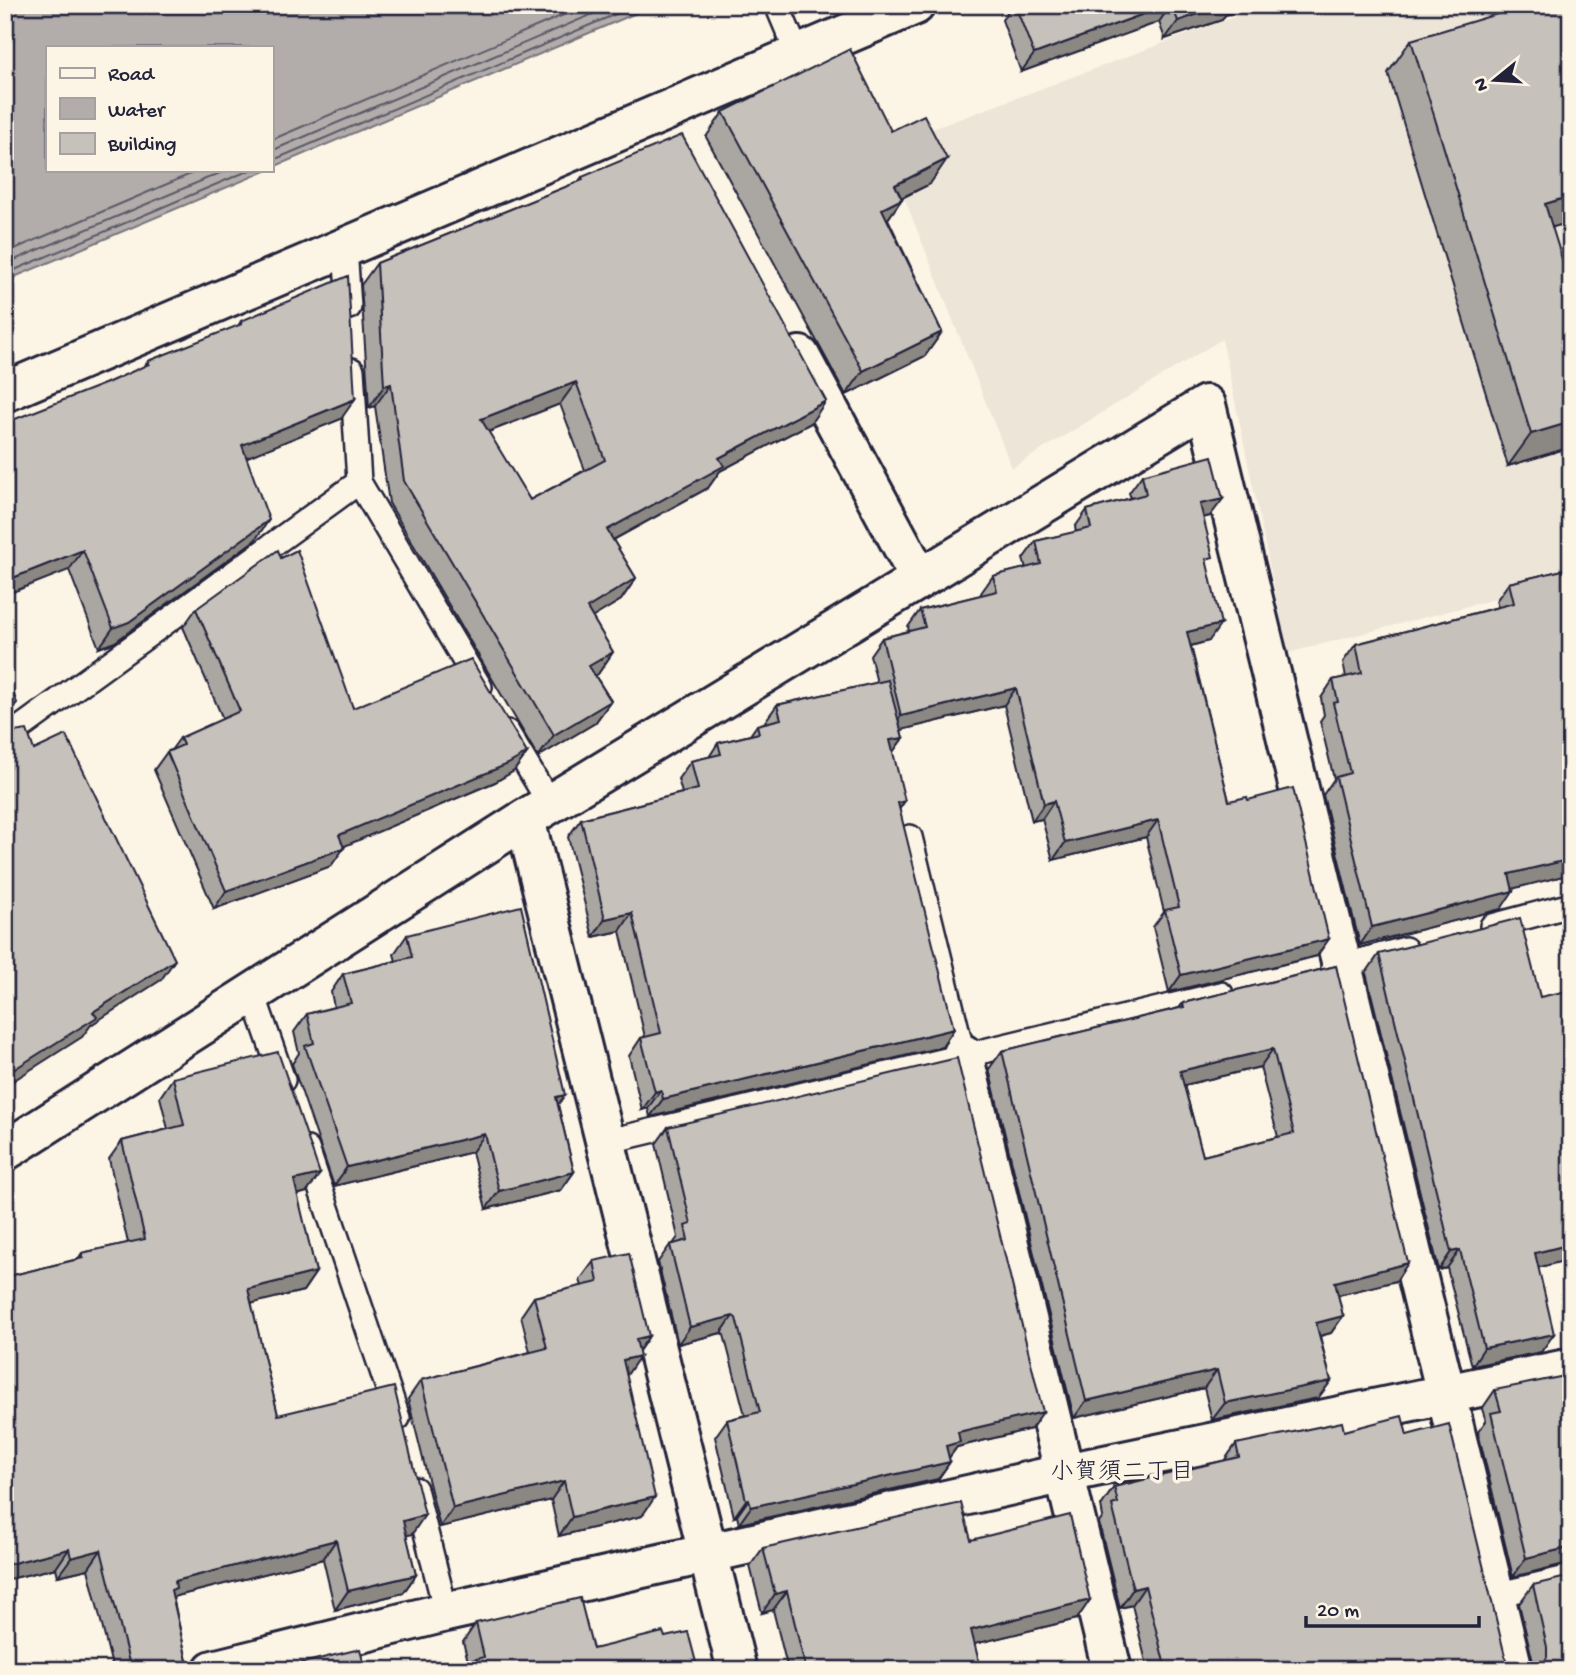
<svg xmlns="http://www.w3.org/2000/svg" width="1576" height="1675" font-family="'Gochi Hand','Klee One',sans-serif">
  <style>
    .built { fill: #ece5d8 }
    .water { fill: #b2adab; stroke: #78757e; stroke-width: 2 }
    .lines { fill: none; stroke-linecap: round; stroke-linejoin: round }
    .shore { stroke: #5c5a68; stroke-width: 2 }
    .lane-casing { stroke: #22223b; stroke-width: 28 }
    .street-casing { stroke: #22223b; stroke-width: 44 }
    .secondary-casing { stroke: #22223b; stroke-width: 44 }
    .lane { stroke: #fcf5e5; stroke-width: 23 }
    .street { stroke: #fcf5e5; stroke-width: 38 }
    .secondary { stroke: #fcf5e5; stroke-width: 38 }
    .wall { fill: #aaa6a1; stroke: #22223b; stroke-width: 2; fill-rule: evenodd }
    .shaded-wall { fill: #8b8783; stroke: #22223b; stroke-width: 2 }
    .building { fill: #c6c1bb; stroke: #22223b; stroke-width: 2; fill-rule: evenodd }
    .labels { text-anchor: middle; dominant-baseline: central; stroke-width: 7; stroke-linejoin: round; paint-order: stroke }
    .neighbourhood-label { font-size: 24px; fill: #22223b; stroke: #fcf5e5 }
  </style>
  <rect width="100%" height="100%" fill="#fcf5e5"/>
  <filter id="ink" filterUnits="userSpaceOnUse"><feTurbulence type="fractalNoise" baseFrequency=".0143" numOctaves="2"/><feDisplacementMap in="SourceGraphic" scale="14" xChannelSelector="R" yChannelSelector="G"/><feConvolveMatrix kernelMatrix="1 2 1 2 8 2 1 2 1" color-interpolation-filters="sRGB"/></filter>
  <g filter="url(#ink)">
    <!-- built -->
    <path class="built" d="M 1266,5 L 1571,5 L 1571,579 L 1288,653 L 1222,339 L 1012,468 L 884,147 Z"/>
    <!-- water -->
    <path class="water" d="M 5,5 L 655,5 L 271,168 L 271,47 L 47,47 L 47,170 L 268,170 L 5,281 Z"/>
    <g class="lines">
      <!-- shore -->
      <path class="shore" d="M 271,140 L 587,5
        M 271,151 L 614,5
        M 271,161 L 637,5
        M 5,253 L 200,170
        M 5,264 L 227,170
        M 5,274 L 250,170"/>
      <!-- lane casing -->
      <g class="lane-casing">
        <path id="lane" d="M 777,5 L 798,55
          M 345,248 L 349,307
          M 352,370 L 359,482 L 480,687
          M 507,732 L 550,804
          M 5,739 L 359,482
          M 910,837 L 963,1054
          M 1492,926 L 1571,905
          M 1333,968 L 1405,949
          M 253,994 L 283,1080
          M 605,1142 L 1221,994
          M 307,1149 L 398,1418
          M 415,1489 L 446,1612
          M 1496,1595 L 1571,1577"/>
      </g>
      <!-- street casing -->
      <g class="street-casing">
        <path id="street" d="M 800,356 L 920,579
          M 525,819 L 737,1670
          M 963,1054 L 1112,1670
          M 5,1151 L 525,819 L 1206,405 L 1513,1670
          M 213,1670 L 446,1612 L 1066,1473 L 1571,1368"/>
      </g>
      <!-- secondary casing -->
      <g class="secondary-casing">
        <path id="secondary" d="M 5,392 L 915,5"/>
      </g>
      <!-- lane -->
      <use href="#lane" class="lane"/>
      <!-- street -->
      <use href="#street" class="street"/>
      <!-- secondary -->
      <use href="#secondary" class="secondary"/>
    </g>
    <!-- wall -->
    <path class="wall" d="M 1012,5 L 1253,5 L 1225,15 L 1222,20 L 1165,39 L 1159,22 L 1021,72 L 1002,20 Z
      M 1411,40 L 1571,222 L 1552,227 L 1571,447 L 1508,466 L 1388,73 Z
      M 723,112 L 891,131 L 930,184 L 902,198 L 888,219 L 942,332 L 925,356 L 846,395 L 706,137 Z
      M 582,177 L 811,423 L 720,471 L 708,488 L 613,540 L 636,578 L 621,600 L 592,617 L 613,652 L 598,674 L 595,675 L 611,701 L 595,723 L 538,757 L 389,503 L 375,406 L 369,408 L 361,285 L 377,263 L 578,182 ZM 560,404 L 585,470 L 530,500 L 488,432 Z
      M 241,321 L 341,419 L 246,457 L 255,540 L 115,642 L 99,648 L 69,570 L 107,383 L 144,367 L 148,361 L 238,326 Z
      M 1142,475 L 1210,516 L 1203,518 L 1207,564 L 1209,641 L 1191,646 L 1229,801 L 1317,956 L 1169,992 L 1153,927 L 1164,912 L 1146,837 L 1053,860 L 1042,819 L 1032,821 L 1004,705 L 901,730 L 903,738 L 893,752 L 899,810 L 942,1047 L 650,1117 L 648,1108 L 642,1110 L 629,1056 L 641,1038 L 645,1037 L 620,931 L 593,937 L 568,837 L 581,819 L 682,793 L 678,779 L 691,761 L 709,757 L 718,743 L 750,735 L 757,725 L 764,723 L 777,705 L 877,683 L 870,655 L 882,638 L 909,631 L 908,627 L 920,610 L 981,595 L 981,593 L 993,576 L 1026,568 L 1023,559 L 1036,541 L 1076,532 L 1075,527 L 1087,510 L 1131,498 L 1129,493 Z
      M 281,558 L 353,708 L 527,753 L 514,771 L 495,782 L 343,846 L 331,866 L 214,909 L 154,770 L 167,752 L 172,749 L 180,738 L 223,719 L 183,627 L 196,609 Z
      M 1571,568 L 1571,874 L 1513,888 L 1501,909 L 1360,945 L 1323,795 L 1334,779 L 1320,721 L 1324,715 L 1321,698 L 1333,680 L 1346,677 L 1343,662 L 1356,644 L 1498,607 L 1496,601 L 1509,583 Z
      M 407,935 L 558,1105 L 574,1172 L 561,1190 L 486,1209 L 472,1152 L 334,1186 L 292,1064 L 299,1053 L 294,1032 L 307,1014 L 334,1007 L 331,992 L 343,974 L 396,961 L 394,954 Z
      M 1379,954 L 1540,997 L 1538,1267 L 1541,1352 L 1472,1366 L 1447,1268 L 1439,1270 L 1366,973 Z
      M 1336,966 L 1396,1281 L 1338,1295 L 1343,1316 L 1331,1333 L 1320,1336 L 1331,1381 L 1318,1398 L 1212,1420 L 1204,1388 L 1074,1418 L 989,1069 L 1002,1051 L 1179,1008 L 1183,1003 ZM 1260,1067 L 1278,1137 L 1203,1156 L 1184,1085 Z
      M 173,1078 L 307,1192 L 297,1195 L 316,1272 L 303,1291 L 251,1303 L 278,1415 L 412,1534 L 406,1535 L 416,1575 L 403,1593 L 335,1610 L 323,1559 L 173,1597 L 189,1670 L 113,1670 L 88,1569 L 58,1576 L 56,1568 L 5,1580 L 5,1277 L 78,1259 L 82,1253 L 128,1243 L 109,1159 L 122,1141 L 168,1129 L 160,1097 Z
      M 668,1127 L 1031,1429 L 957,1447 L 949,1458 L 950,1462 L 938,1479 L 739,1524 L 737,1516 L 734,1517 L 715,1437 L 727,1420 L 745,1415 L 724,1335 L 721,1333 L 678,1344 L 658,1262 L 670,1245 L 673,1244 L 678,1237 L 656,1144 Z
      M 594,1261 L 649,1336 L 639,1351 L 626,1375 L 642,1516 L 559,1536 L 551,1500 L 440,1527 L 408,1399 L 421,1380 L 530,1352 L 521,1316 L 534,1297 L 582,1286 L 580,1280 Z
      M 1571,1385 L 1571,1564 L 1568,1563 L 1513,1577 L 1478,1432 L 1486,1421 L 1482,1409 L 1495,1390 Z
      M 1344,1431 L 1407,1435 L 1505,1656 L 1511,1667 L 1516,1670 L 1148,1670 L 1132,1605 L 1120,1608 L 1099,1523 L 1103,1517 L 1101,1506 L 1114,1487 L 1224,1461 L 1236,1444 Z
      M 971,1540 L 1077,1619 L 974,1644 L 981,1670 L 788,1670 L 773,1610 L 762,1613 L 750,1566 L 763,1548 Z
      M 1533,1585 L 1571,1670 L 1534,1670 L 1534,1666 L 1519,1604 Z
      M 476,1623 L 593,1649 L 665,1637 L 698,1670 L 468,1661 L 463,1642 Z"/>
    <!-- shaded-wall -->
    <path class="shaded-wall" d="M 1168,5 L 1171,5 L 1159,22 L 1021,72 L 1034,54 Z
      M 1224,5 L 1253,5 L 1225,15 L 1222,20 L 1165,39 L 1178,21 Z
      M 947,159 L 930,184 L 878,209 L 895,185 Z
      M 1571,196 L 1571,222 L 1522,236 L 1545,204 Z
      M 902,199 L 885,223 L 882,209 Z
      M 942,332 L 925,356 L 846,395 L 863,371 Z
      M 576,382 L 560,404 L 465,441 L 481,419 Z
      M 391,384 L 375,406 L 369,408 L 384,386 Z
      M 355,399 L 341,419 L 228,465 L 242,445 Z
      M 826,401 L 811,423 L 720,471 L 708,488 L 591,552 L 607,530 L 719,458 Z
      M 1571,422 L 1571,447 L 1508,466 L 1531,434 Z
      M 1223,499 L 1210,516 L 1188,521 L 1200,504 Z
      M 269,520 L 255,540 L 115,642 L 99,648 L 113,628 Z
      M 83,550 L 69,570 L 5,595 L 5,581 Z
      M 636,578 L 621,600 L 572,630 L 587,608 Z
      M 1221,624 L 1209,641 L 1175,650 L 1187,632 Z
      M 613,652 L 598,674 L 574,688 L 589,666 Z
      M 1016,688 L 1004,705 L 889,733 L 901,716 Z
      M 611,701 L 595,723 L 538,757 L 554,735 Z
      M 17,703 L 5,720 L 5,715 Z
      M 903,738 L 890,756 L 890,740 Z
      M 527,753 L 514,771 L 495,782 L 326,854 L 339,835 Z
      M 905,801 L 893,819 L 898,803 Z
      M 1054,801 L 1042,819 L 1032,821 L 1044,804 Z
      M 1158,820 L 1146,837 L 1053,860 L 1065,843 Z
      M 344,848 L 331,866 L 214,909 L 226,891 Z
      M 1571,859 L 1571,874 L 1496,893 L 1509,874 Z
      M 1513,891 L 1501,909 L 1360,945 L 1372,927 Z
      M 632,913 L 620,931 L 593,937 L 605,919 Z
      M 1329,939 L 1317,956 L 1169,992 L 1181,975 Z
      M 175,960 L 161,980 L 91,1025 L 82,1037 L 5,1086 L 5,1075 L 93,1012 Z
      M 954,1029 L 942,1047 L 650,1117 L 663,1099 Z
      M 1273,1049 L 1260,1067 L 1168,1089 L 1180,1071 Z
      M 661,1090 L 648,1108 L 642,1110 L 655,1092 Z
      M 565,1095 L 552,1113 L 556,1097 Z
      M 485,1134 L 472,1152 L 334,1186 L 347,1167 Z
      M 574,1172 L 561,1190 L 486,1209 L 499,1191 Z
      M 320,1174 L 307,1192 L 281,1199 L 294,1180 Z
      M 1571,1244 L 1571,1259 L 1522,1272 L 1535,1253 Z
      M 1460,1250 L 1447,1268 L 1439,1270 L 1451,1252 Z
      M 1408,1263 L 1396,1281 L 1323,1299 L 1335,1282 Z
      M 316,1272 L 303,1291 L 234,1308 L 248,1289 Z
      M 733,1316 L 721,1333 L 678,1344 L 690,1327 Z
      M 1343,1316 L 1331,1333 L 1304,1340 L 1316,1323 Z
      M 1554,1334 L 1541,1352 L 1472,1366 L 1484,1348 Z
      M 649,1336 L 636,1355 L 636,1339 Z
      M 640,1356 L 627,1375 L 610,1379 L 623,1360 Z
      M 1217,1370 L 1204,1388 L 1074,1418 L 1086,1401 Z
      M 1331,1381 L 1318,1398 L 1212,1420 L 1225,1403 Z
      M 1043,1412 L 1031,1429 L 957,1447 L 948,1459 L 946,1446 L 958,1432 Z
      M 950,1462 L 938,1479 L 739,1524 L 751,1507 Z
      M 564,1481 L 551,1500 L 440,1527 L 453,1508 Z
      M 655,1497 L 642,1516 L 559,1536 L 572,1517 Z
      M 749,1499 L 737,1516 L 734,1517 L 746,1500 Z
      M 425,1515 L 412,1534 L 390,1539 L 403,1521 Z
      M 336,1540 L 323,1559 L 165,1599 L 175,1581 Z
      M 1571,1547 L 1571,1564 L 1568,1563 L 1513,1577 L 1526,1558 Z
      M 69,1549 L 56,1568 L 5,1580 L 5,1565 Z
      M 101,1550 L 88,1569 L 58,1576 L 71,1558 Z
      M 416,1575 L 403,1593 L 335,1610 L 348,1591 Z
      M 1145,1586 L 1132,1605 L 1120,1608 L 1133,1589 Z
      M 787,1591 L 773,1610 L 762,1613 L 775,1594 Z
      M 1090,1600 L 1077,1619 L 958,1648 L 971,1630 Z"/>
    <!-- building -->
    <path class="building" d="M 1015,5 L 1168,5 L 1034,54 Z
      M 1172,5 L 1224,5 L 1178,21 Z
      M 1527,5 L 1571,5 L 1571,196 L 1545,204 L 1571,288 L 1571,422 L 1531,434 L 1411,40 Z
      M 850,49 L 891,131 L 924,115 L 947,159 L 895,185 L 902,199 L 882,209 L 942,332 L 863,371 L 723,112 Z
      M 682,135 L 826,401 L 719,458 L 724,466 L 607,530 L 636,578 L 587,608 L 613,652 L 589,666 L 611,701 L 554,735 L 404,481 L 391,384 L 384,386 L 377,263 L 583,180 L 582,177 ZM 576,382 L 605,460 L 530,500 L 481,419 Z
      M 348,276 L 355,399 L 242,445 L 269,520 L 129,622 L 113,628 L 83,550 L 5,581 L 5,423 L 107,383 L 149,364 L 148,361 L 242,324 L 241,321 Z
      M 1212,456 L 1223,499 L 1200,504 L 1213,557 L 1206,559 L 1221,624 L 1187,632 L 1229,801 L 1247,797 L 1248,800 L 1293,788 L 1329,939 L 1181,975 L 1165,910 L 1179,907 L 1158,820 L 1065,843 L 1054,801 L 1044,804 L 1016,688 L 901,716 L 882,638 L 925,627 L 920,610 L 997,591 L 993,576 L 1041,564 L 1036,541 L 1091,528 L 1087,510 L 1146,494 L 1142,475 Z
      M 278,550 L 281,558 L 297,550 L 353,708 L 471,659 L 527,753 L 508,764 L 339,835 L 344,848 L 226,891 L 167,752 L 183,745 L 180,738 L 240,711 L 196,609 Z
      M 1571,568 L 1571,859 L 1509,874 L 1513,891 L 1372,927 L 1336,777 L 1350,773 L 1333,703 L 1338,702 L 1333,680 L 1362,673 L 1356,644 L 1514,603 L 1509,583 Z
      M 5,671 L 17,703 L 6,714 L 7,727 L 14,732 L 27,730 L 34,750 L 66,735 L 175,960 L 93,1012 L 97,1017 L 5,1075 Z
      M 888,680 L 903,738 L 890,740 L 905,801 L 898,803 L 954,1029 L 663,1099 L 661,1090 L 655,1092 L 641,1038 L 661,1033 L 632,913 L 605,919 L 581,819 L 698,789 L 691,761 L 721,754 L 718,743 L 759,733 L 757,725 L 781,719 L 777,705 Z
      M 521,906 L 565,1095 L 556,1097 L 574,1172 L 499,1191 L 485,1134 L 347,1167 L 305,1046 L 314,1043 L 307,1014 L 351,1003 L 343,974 L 412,957 L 407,935 Z
      M 1520,918 L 1540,997 L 1571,990 L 1571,1244 L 1535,1253 L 1554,1334 L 1484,1348 L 1460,1250 L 1451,1252 L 1379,954 Z
      M 1336,966 L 1408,1263 L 1335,1282 L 1343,1316 L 1316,1323 L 1331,1381 L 1225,1403 L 1217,1370 L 1086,1401 L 1002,1051 L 1184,1007 L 1183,1003 ZM 1273,1049 L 1294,1133 L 1203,1156 L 1180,1071 Z
      M 278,1052 L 320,1174 L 294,1180 L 316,1272 L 248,1289 L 278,1415 L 394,1387 L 425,1515 L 403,1521 L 416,1575 L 348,1591 L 336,1540 L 175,1581 L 176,1588 L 171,1590 L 189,1670 L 131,1670 L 101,1550 L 71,1558 L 69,1549 L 5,1565 L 5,1277 L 83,1258 L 82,1253 L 145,1239 L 122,1141 L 184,1125 L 173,1078 Z
      M 957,1058 L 1043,1412 L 958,1432 L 960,1442 L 946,1446 L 950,1462 L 751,1507 L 749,1499 L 746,1500 L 727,1420 L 760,1412 L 736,1318 L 733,1316 L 690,1327 L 670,1245 L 688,1240 L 685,1226 L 691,1224 L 668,1127 Z
      M 629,1253 L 649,1336 L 636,1339 L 640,1356 L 623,1360 L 655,1497 L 572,1517 L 564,1481 L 453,1508 L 421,1380 L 547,1348 L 534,1297 L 598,1282 L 594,1261 Z
      M 1565,1376 L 1567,1386 L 1571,1385 L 1571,1547 L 1526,1558 L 1491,1413 L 1501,1411 L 1495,1390 Z
      M 1402,1416 L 1407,1435 L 1449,1424 L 1505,1656 L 1511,1667 L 1516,1670 L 1166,1670 L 1145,1586 L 1133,1589 L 1112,1505 L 1118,1503 L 1114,1487 L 1239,1457 L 1236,1444 L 1342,1422 L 1344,1431 Z
      M 961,1503 L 971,1540 L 1070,1515 L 1090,1600 L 971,1630 L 981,1670 L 806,1670 L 787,1591 L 775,1594 L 763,1548 Z
      M 1571,1576 L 1571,1670 L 1536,1670 L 1542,1667 L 1547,1657 L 1547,1647 L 1533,1585 Z
      M 580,1598 L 593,1649 L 663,1632 L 665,1637 L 688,1632 L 698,1670 L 435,1670 L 484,1657 L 476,1623 Z
      M 360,1649 L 365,1670 L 273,1670 Z"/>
  </g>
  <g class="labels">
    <!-- neighbourhood labels -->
    <g class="neighbourhood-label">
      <text x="1122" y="1473">小賀須二丁目</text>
    </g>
  </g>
  <!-- margin -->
  <rect width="1576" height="1675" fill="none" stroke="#fcf5e5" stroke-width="28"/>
  <rect x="14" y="14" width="1548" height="1647" fill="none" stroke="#22223b" stroke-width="2.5" filter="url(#ink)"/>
  <!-- legend -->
  <rect x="46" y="46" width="228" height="126" fill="#fcf5e5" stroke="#a5a1a1" stroke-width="2"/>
  <rect x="60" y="68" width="35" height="10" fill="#fcf5e5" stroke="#a5a1a1" stroke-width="2"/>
  <text x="108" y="80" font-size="21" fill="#22223b">Road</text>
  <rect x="60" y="98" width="35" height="21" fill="#b2adab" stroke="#a5a1a1" stroke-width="2"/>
  <text x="108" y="116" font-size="21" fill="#22223b">Water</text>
  <rect x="60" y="133" width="35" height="21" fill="#c6c1bb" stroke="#a5a1a1" stroke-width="2"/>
  <text x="108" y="150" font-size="21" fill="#22223b">Building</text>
  <!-- north arrow -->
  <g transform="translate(1495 80) rotate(252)" stroke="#fcf5e5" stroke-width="5" paint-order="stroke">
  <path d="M0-5L12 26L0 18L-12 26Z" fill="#22223b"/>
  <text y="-10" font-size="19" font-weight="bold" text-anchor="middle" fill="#22223b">N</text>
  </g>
  <!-- scale -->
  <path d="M1306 1616v10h173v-10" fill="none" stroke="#22223b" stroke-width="3.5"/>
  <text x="1317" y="1616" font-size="21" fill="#22223b" stroke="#fcf5e5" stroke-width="5" paint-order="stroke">20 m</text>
</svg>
